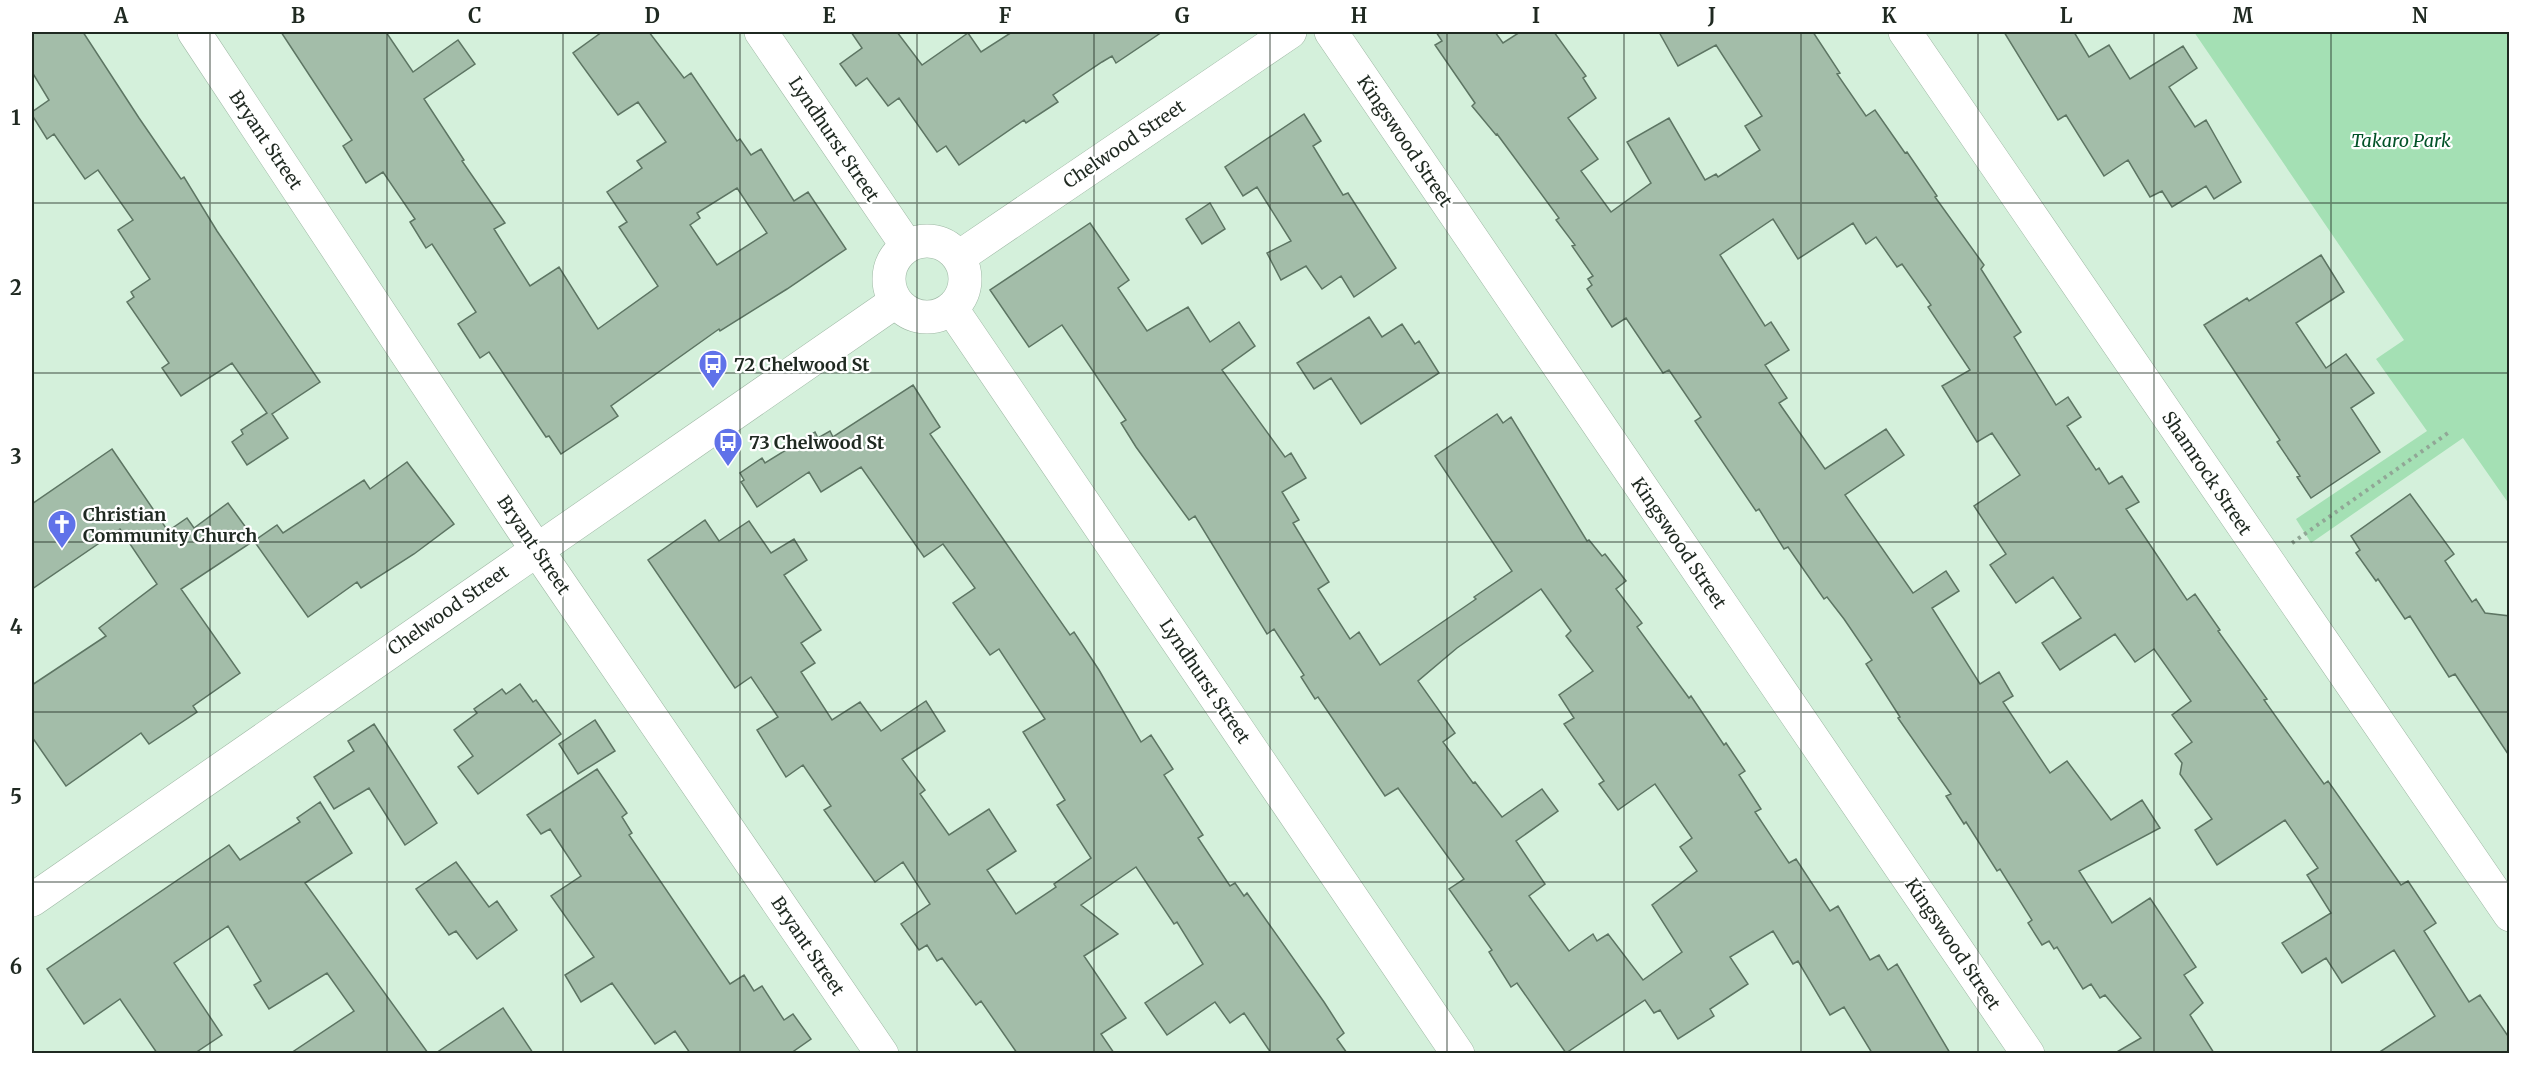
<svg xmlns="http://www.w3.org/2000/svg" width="2541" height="1085" font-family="Merriweather,serif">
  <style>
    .green { fill: #a4e0b4 }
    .building { fill: #a3bda9; stroke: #5d7563; stroke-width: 1.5; fill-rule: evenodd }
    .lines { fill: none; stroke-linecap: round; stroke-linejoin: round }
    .minor-casing { stroke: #9eb8a4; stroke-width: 34 }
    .path { stroke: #91a796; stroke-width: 4; stroke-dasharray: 3 4.5; stroke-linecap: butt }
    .minor { stroke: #fff; stroke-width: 33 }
    .grid { fill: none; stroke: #1f2921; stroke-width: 1.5; stroke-opacity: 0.55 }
    .labels { text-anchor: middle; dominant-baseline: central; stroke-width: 4.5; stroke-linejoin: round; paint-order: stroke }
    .street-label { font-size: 18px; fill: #1f2921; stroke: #fff }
    .park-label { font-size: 18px; font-style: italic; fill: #025328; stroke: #fff }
    .poi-label { font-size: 18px; font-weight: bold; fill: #1f2921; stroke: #fff; text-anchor: start }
    .neatline { fill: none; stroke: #1f2921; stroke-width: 2 }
    .grid-label { font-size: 20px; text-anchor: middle; font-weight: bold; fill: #1f2921 }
  </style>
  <rect width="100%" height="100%" fill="#d4f0db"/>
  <!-- green -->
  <path class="green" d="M 2194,32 L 2509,32 L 2509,504 L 2463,438 L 2311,543 L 2296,519 L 2427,431 L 2376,359 L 2404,340 Z"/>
  <!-- building -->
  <path class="building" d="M 32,32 L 83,32 L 139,118 L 181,179 L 184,177 L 217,231 L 320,382 L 272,414 L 288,438 L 247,465 L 232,442 L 243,434 L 241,430 L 267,413 L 232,363 L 181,396 L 162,368 L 169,363 L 127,302 L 134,297 L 131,292 L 150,279 L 118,230 L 133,220 L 98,170 L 85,179 L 54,134 L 47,139 L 32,115 L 32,112 L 49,100 L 32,72 Z
    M 281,32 L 386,32 L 413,72 L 458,40 L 475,64 L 424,99 L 464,160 L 462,161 L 505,223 L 494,229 L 530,286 L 559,267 L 598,329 L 658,286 L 619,227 L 627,222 L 607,192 L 642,168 L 637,161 L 666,142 L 638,102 L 618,115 L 573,53 L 602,32 L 649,32 L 684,78 L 691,73 L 737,141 L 740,139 L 751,155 L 761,149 L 794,201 L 808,192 L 846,249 L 787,289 L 720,331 L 719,329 L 611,406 L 618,416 L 561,454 L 549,436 L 546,437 L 489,352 L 480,358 L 458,324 L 476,312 L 432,244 L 426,248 L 410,222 L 415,219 L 383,172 L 366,183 L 343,146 L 352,140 ZM 737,188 L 767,233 L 717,265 L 690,225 L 700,218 L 697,213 Z
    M 851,32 L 897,32 L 922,65 L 968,33 L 981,52 L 1012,32 L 1162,32 L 1116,63 L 1112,56 L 1102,62 L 1053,95 L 1058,102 L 1026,123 L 1024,120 L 959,165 L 946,146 L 937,152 L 899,98 L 888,106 L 867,78 L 856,86 L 840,64 L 862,48 Z
    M 1436,32 L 1495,32 L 1503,43 L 1520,32 L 1554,32 L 1586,76 L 1583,78 L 1596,98 L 1568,118 L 1598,159 L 1581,171 L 1611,212 L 1651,183 L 1627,142 L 1669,118 L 1705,180 L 1716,174 L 1718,177 L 1760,150 L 1745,126 L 1762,116 L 1716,45 L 1678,66 L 1659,32 L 1813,32 L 1840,73 L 1837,74 L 1866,116 L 1875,110 L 1905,153 L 1907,152 L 1937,196 L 1935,197 L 1984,265 L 1981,269 L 2021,332 L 2014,337 L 2056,405 L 2068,397 L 2081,417 L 2067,426 L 2096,470 L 2099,468 L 2109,484 L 2122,476 L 2139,502 L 2126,509 L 2187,600 L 2195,594 L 2220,630 L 2218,631 L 2267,699 L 2264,700 L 2324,784 L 2328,781 L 2401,885 L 2408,881 L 2436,923 L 2424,931 L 2469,1002 L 2480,995 L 2510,1039 L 2510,1053 L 2378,1053 L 2435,1016 L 2394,950 L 2342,983 L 2326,958 L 2302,973 L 2282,943 L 2331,913 L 2307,875 L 2318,868 L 2285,820 L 2217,865 L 2195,830 L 2212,819 L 2180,774 L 2182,763 L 2175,754 L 2192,742 L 2172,715 L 2191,701 L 2154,649 L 2135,662 L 2115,634 L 2060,670 L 2042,643 L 2081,618 L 2053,577 L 2016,603 L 1990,565 L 2006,554 L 1974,506 L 2020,475 L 1992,433 L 1977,442 L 1942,386 L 1970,370 L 1928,307 L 1931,305 L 1902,264 L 1897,267 L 1876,237 L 1866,244 L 1853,223 L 1798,259 L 1773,219 L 1720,255 L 1765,326 L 1771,322 L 1789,350 L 1765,365 L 1787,398 L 1779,403 L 1825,469 L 1886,429 L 1904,455 L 1845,495 L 1913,593 L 1946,571 L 1959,591 L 1932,608 L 1980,684 L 1999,672 L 2013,696 L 2003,702 L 2050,773 L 2067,761 L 2111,820 L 2142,800 L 2160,828 L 2079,871 L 2112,923 L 2150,898 L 2196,967 L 2184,975 L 2203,1003 L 2190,1015 L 2214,1053 L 2115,1053 L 2141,1038 L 2105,995 L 2100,998 L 2091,984 L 2083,989 L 2057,947 L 2054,949 L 2049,941 L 2042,945 L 2028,923 L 2032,920 L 2000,869 L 1997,871 L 1966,822 L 1964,824 L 1946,796 L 1951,794 L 1898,718 L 1900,717 L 1866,664 L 1872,660 L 1844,619 L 1827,597 L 1824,599 L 1788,547 L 1784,549 L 1759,509 L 1756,511 L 1695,421 L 1701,417 L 1669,370 L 1663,373 L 1626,318 L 1612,327 L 1587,289 L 1592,285 L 1588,279 L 1593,276 L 1572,246 L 1575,245 L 1556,220 L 1559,218 L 1497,134 L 1496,135 L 1472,106 L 1475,103 L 1435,45 L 1442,41 Z
    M 2004,32 L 2074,32 L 2089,57 L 2109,45 L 2130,79 L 2183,46 L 2197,68 L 2169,87 L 2195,127 L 2206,120 L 2241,182 L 2214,199 L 2206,186 L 2172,207 L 2162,191 L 2150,197 L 2128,160 L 2104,176 L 2066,115 L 2058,120 Z
    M 1304,114 L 1321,141 L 1313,146 L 1343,195 L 1348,193 L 1396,268 L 1354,297 L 1341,276 L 1322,289 L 1306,266 L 1281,280 L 1267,253 L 1291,241 L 1257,187 L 1243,196 L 1225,167 Z
    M 1210,203 L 1225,229 L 1202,244 L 1186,219 Z
    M 1090,223 L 1129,280 L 1118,288 L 1147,331 L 1188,307 L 1210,342 L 1239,322 L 1255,346 L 1222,370 L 1285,457 L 1291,453 L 1306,478 L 1282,492 L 1299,520 L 1293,523 L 1329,582 L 1318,589 L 1350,639 L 1359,632 L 1380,665 L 1476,599 L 1474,597 L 1512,571 L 1435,456 L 1497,414 L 1503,423 L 1511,417 L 1587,541 L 1589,540 L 1602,556 L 1605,554 L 1626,581 L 1616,589 L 1642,623 L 1637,627 L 1689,698 L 1691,696 L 1724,745 L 1726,743 L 1745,771 L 1739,775 L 1761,809 L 1755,812 L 1789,863 L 1796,859 L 1830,911 L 1838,906 L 1870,960 L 1879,955 L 1888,970 L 1897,964 L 1950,1053 L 1872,1053 L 1844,1007 L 1830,1015 L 1798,961 L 1793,964 L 1773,931 L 1730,957 L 1748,984 L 1710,1009 L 1714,1016 L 1678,1039 L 1660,1010 L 1654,1013 L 1645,1000 L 1566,1053 L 1517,983 L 1511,987 L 1489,952 L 1492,950 L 1449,889 L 1464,879 L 1398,788 L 1385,796 L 1318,697 L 1315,699 L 1301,677 L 1304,675 L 1274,629 L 1267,634 L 1195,516 L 1189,520 L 1136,447 L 1121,423 L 1126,420 L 1062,325 L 1029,347 L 990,290 ZM 1541,589 L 1571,631 L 1566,636 L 1593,671 L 1559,695 L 1574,718 L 1564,724 L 1604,781 L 1599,784 L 1618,810 L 1655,784 L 1692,838 L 1680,847 L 1697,871 L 1652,905 L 1682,952 L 1643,980 L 1608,934 L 1597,941 L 1593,934 L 1569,951 L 1529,896 L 1545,884 L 1516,841 L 1558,811 L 1542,789 L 1502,817 L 1475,782 L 1473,783 L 1443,742 L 1455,733 L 1418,681 L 1457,648 Z
    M 2321,255 L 2344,292 L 2296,323 L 2326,368 L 2346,354 L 2374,393 L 2351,408 L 2380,452 L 2311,498 L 2297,477 L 2300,476 L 2277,442 L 2280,440 L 2204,325 L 2247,298 L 2249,301 Z
    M 1369,317 L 1382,337 L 1402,324 L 1415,344 L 1419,341 L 1439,373 L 1361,424 L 1331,378 L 1314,389 L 1297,363 Z
    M 913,385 L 940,427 L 930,434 L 1070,635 L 1074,632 L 1099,670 L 1141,742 L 1151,735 L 1173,769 L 1164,775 L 1203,835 L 1198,838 L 1230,886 L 1235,883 L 1244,896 L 1247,893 L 1324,1002 L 1344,1033 L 1337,1039 L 1347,1053 L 1271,1053 L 1244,1013 L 1230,1023 L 1215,1002 L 1167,1035 L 1145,1003 L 1203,964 L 1177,922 L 1174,924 L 1136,867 L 1081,905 L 1118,934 L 1084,956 L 1126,1018 L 1101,1034 L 1114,1053 L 1017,1053 L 981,1001 L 976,1005 L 942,958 L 937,961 L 927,945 L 919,950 L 901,924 L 930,904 L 903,862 L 875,882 L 824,810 L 831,806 L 803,765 L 786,777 L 757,730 L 778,717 L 751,677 L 735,688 L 648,560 L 705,520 L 719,541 L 749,521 L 771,553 L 794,539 L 807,560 L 784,575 L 821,630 L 801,643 L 815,663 L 801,672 L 832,720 L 860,702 L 881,731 L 926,701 L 945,731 L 902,759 L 925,790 L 920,794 L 949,835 L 989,809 L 1016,851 L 987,870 L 1016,914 L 1056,887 L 1054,884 L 1091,858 L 1057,805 L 1065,800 L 1023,732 L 1045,719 L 999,649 L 990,655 L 953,603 L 975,588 L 943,544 L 924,557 L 861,467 L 821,492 L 809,472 L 757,507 L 741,482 L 744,480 L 740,473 L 762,458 L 765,463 L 815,432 L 818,438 L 830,431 L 833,437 Z
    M 112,449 L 168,531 L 187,518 L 194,528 L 228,503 L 255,540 L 181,589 L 240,673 L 193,706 L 197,712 L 149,744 L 141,733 L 66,786 L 32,737 L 32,685 L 106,636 L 99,628 L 157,584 L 120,529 L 32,589 L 32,504 Z
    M 407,462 L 454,524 L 414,554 L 361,588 L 357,582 L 308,617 L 254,541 L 277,525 L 283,533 L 364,480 L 370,489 Z
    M 2410,494 L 2454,554 L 2445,561 L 2472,602 L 2476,599 L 2485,613 L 2510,616 L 2510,757 L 2455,674 L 2449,677 L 2410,616 L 2405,619 L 2378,579 L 2376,581 L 2356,553 L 2360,550 L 2351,536 Z
    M 520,684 L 533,702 L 536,700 L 561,734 L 478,794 L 458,767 L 473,756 L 454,730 L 477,713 L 474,709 L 502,689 L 506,694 Z
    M 595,720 L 615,751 L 578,774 L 559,744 Z
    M 374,724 L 437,823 L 405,845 L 369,788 L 334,809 L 314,777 L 354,751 L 348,741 Z
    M 597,769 L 627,813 L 622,817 L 632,833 L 629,835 L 730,984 L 744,975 L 754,991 L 762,986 L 784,1020 L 793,1014 L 811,1039 L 791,1053 L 690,1053 L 675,1031 L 655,1044 L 612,983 L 581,1002 L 565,975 L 594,957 L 551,896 L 581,876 L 550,829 L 541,834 L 527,815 Z
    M 320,802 L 352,853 L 305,883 L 428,1053 L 291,1053 L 354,1011 L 327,973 L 269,1009 L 254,985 L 261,981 L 228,926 L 174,963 L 222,1035 L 195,1053 L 157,1053 L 120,999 L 84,1024 L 47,969 L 229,845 L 240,860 L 300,822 L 297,818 Z
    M 456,862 L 489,907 L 497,901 L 517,930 L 477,959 L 456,931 L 449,935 L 416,889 Z
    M 503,1008 L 533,1053 L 436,1053 Z"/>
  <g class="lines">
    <!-- minor casing -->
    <g class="minor-casing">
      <path id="minor" d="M 194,32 L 522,528 L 882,1054
        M 761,32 L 907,246
        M 1331,32 L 2028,1054
        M 1905,32 L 2510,915
        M889 279a38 38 0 1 1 76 0a38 38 0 1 1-76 0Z
        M 959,257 L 1290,32
        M 952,309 L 1458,1054
        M 32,900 L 895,302"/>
    </g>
    <!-- path -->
    <path class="path" d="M 2292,543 L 2448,433"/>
    <!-- minor -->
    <use href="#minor" class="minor"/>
  </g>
  <!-- grid -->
  <path class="grid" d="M 210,32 L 210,1054M 387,32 L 387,1054M 563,32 L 563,1054M 740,32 L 740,1054M 917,32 L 917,1054M 1094,32 L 1094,1054M 1270,32 L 1270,1054M 1447,32 L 1447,1054M 1624,32 L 1624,1054M 1801,32 L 1801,1054M 1978,32 L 1978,1054M 2154,32 L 2154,1054M 2331,32 L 2331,1054M 32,203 L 2510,203M 32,373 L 2510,373M 32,542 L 2510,542M 32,712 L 2510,712M 32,882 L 2510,882"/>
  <!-- icons -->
  <defs>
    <g id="bus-pin" transform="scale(1.5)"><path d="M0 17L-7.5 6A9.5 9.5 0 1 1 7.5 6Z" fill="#6072e9" stroke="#fff"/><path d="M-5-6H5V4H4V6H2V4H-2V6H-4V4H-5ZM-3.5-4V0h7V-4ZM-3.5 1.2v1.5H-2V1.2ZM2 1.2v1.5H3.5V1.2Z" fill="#fff"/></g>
    <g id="church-pin" transform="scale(1.5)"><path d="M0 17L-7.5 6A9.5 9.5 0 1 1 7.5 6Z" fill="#6072e9" stroke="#fff"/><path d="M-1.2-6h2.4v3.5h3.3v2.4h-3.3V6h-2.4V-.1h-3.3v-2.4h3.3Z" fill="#fff"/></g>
  </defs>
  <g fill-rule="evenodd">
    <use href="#bus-pin" x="713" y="364"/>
    <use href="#bus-pin" x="728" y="442"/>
    <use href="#church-pin" x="62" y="524"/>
  </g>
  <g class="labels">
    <!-- street labels -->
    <g class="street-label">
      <text transform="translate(834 139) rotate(56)">Lyndhurst Street</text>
      <text transform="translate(266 140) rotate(56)">Bryant Street</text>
      <text transform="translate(1405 141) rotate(56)">Kingswood Street</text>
      <text transform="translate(1124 144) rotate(-34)">Chelwood Street</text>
      <text transform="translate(2207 473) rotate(56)">Shamrock Street</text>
      <text transform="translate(1679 543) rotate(56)">Kingswood Street</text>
      <text transform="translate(534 545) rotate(56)">Bryant Street</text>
      <text transform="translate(448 610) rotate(-35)">Chelwood Street</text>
      <text transform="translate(1205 681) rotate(56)">Lyndhurst Street</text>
      <text transform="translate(1953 944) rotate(56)">Kingswood Street</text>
      <text transform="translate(808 946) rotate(56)">Bryant Street</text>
    </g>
    <!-- park labels -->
    <g class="park-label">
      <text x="2401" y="140">Takaro Park</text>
    </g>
    <!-- poi labels -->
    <g class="poi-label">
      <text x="734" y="364">72 Chelwood St</text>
      <text x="749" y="442">73 Chelwood St</text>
      <text x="83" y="514">Christian<tspan x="83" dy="21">Community Church</tspan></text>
    </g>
  </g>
  <!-- border -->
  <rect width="2541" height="1085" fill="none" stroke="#ffffff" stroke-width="66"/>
  <rect x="33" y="33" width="2475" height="1019" class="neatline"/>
  <g class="grid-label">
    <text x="121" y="23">A</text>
    <text x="298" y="23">B</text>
    <text x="475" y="23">C</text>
    <text x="652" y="23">D</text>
    <text x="829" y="23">E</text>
    <text x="1005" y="23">F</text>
    <text x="1182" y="23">G</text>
    <text x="1359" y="23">H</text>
    <text x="1536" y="23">I</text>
    <text x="1712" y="23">J</text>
    <text x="1889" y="23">K</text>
    <text x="2066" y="23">L</text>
    <text x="2243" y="23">M</text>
    <text x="2420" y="23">N</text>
    <text x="16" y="125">1</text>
    <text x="16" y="295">2</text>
    <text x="16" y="464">3</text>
    <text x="16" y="634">4</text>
    <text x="16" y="804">5</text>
    <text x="16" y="974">6</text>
  </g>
</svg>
